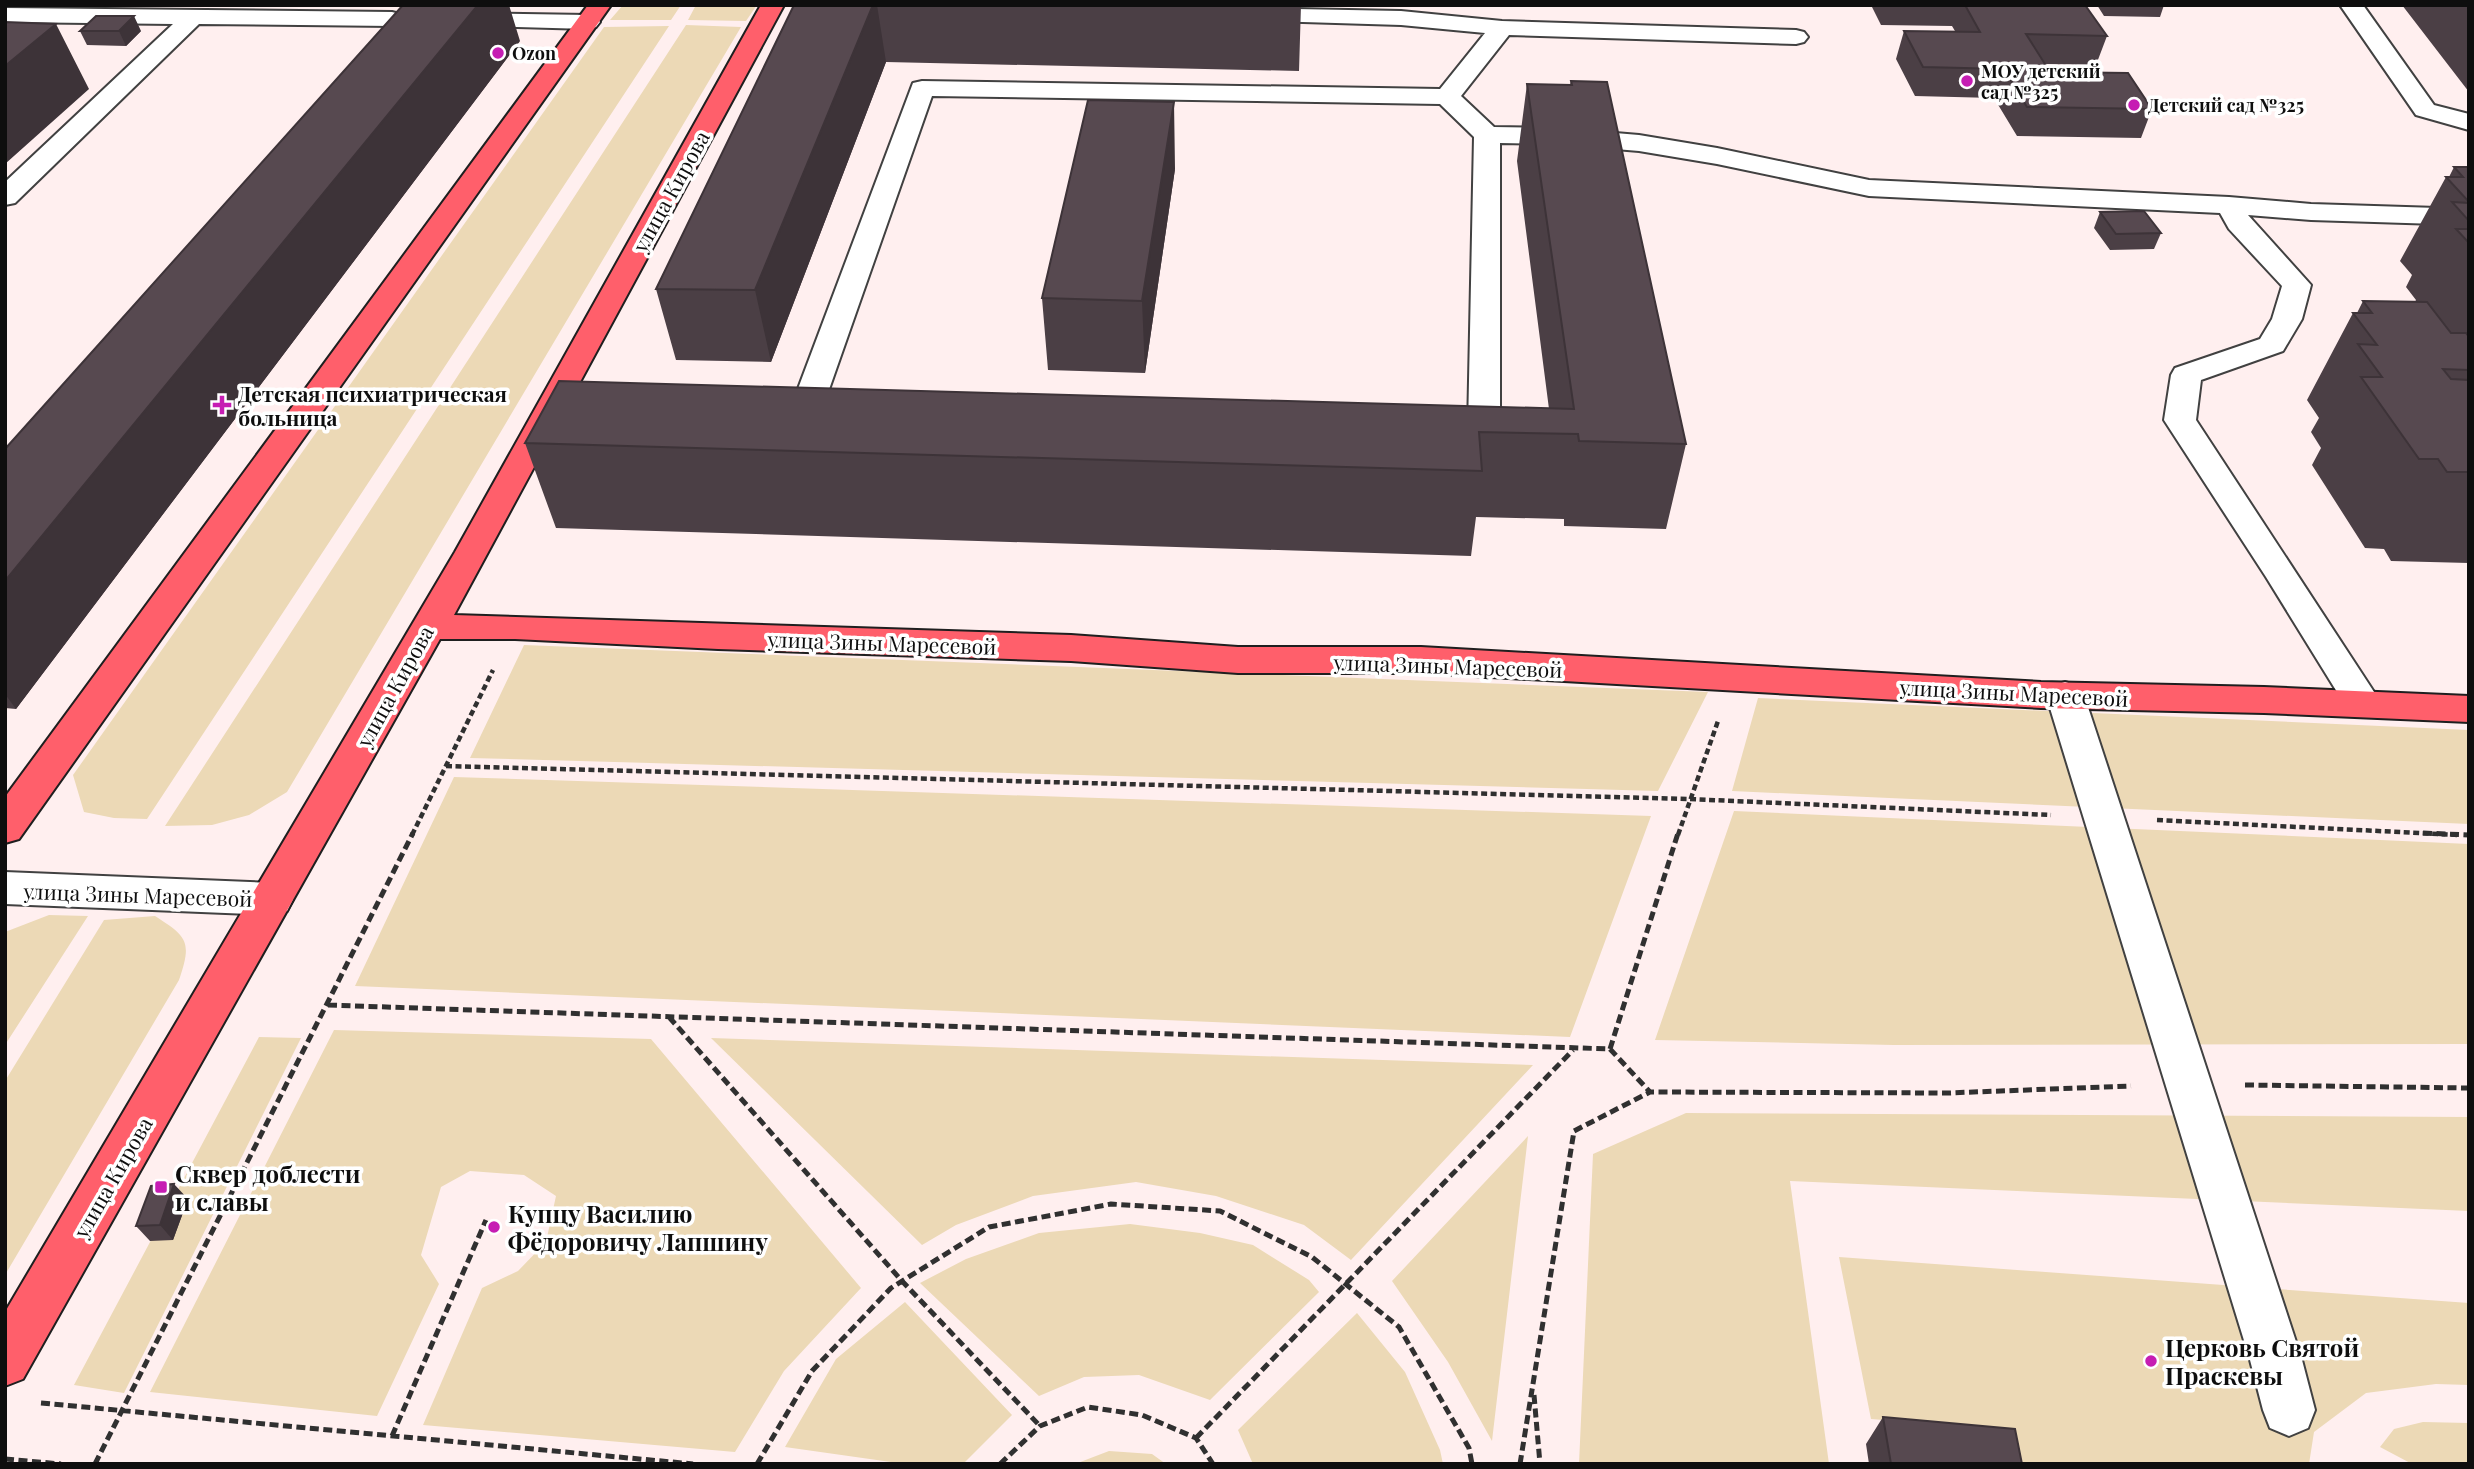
<svg xmlns="http://www.w3.org/2000/svg" width="2474" height="1469" font-family="'Playfair Display',serif">
  <style>
    .green { fill: #ecd9b6 }
    .lines { fill: none; stroke-linecap: round; stroke-linejoin: round }
    .minor-casing { stroke: #414141; stroke-width: 4 }
    .major-casing { stroke: #1f1f1f; stroke-width: 4 }
    .path-far1 { stroke: #303030; stroke-width: 4.5; stroke-dasharray: 6 3.5; stroke-linecap: butt }
    .path { stroke: #303030; stroke-width: 5; stroke-dasharray: 9 4.5; stroke-linecap: butt }
    .minor { fill: #fff; fill-rule: evenodd }
    .major { fill: #ff5f6b; fill-rule: evenodd }
    .wall { fill: #4b3f45 }
    .shaded-wall { fill: #3d3338 }
    .building { fill: #574950; stroke: #3d3338; stroke-width: 2 }
    .poi-dot { fill: #c61db3; stroke: #fff; stroke-width: 2.5 }
    .labels { text-anchor: middle; dominant-baseline: central; stroke-width: 7; stroke-linejoin: round; paint-order: stroke }
    .far-poi-label { font-size: 18px; font-weight: bold; fill: #0e0e0e; stroke: #fff; text-anchor: start }
    .street-label { font-size: 21px; fill: #0e0e0e; stroke: #fff }
    .poi-label { font-size: 21px; font-weight: bold; fill: #0e0e0e; stroke: #fff; text-anchor: start }
    .near-poi-label { font-size: 24px; font-weight: bold; fill: #0e0e0e; stroke: #fff; text-anchor: start }
  </style>
  <rect width="100%" height="100%" fill="#ffefef"/>
  <!-- green -->
  <path class="green" d="M 623,5 L 681,5 L 671,20 L 610,20 Z
    M 696,5 L 757,5 L 746,21 L 688,20 Z
    M 686,25 L 741,27 L 287,792 L 249,815 L 212,825 L 165,826 Z
    M 669,26 L 147,819 L 114,818 L 84,812 L 73,775 L 604,27 Z
    M 524,645 L 1708,692 L 1658,791 L 470,758 Z
    M 1758,698 L 2469,730 L 2469,824 L 1732,791 Z
    M 454,777 L 1651,816 L 1570,1037 L 355,986 Z
    M 1734,811 L 2469,844 L 2469,1044 L 1894,1045 L 1655,1040 Z
    M 49,915 L 88,916 L 5,1045 L 5,932 Z
    M 155,916 C 188,937 192,942 179,980 L 5,1275 L 5,1081 L 104,920 Z
    M 334,1030 L 651,1039 L 861,1288 L 784,1371 L 735,1452 L 423,1425 L 482,1288 L 518,1271 L 546,1242 L 556,1196 L 524,1175 L 470,1171 L 441,1187 L 421,1255 L 439,1284 L 377,1416 L 150,1392 Z
    M 259,1037 L 301,1038 L 124,1393 L 74,1385 Z
    M 711,1038 L 1533,1065 L 1351,1260 L 1304,1225 L 1216,1196 L 1136,1182 L 1033,1196 L 956,1225 L 922,1245 Z
    M 1686,1113 L 2469,1117 L 2469,1211 L 1790,1181 L 1829,1464 L 1579,1464 L 1593,1154 Z
    M 1528,1136 L 1492,1441 L 1448,1362 L 1392,1281 Z
    M 1130,1224 L 1200,1233 L 1253,1245 L 1309,1280 L 1319,1292 L 1210,1400 L 1139,1375 L 1084,1377 L 1039,1396 L 920,1283 L 966,1259 L 1039,1233 Z
    M 1839,1257 L 2469,1303 L 2469,1385 L 2436,1384 L 2366,1393 L 2314,1432 L 2309,1464 L 2007,1464 L 1995,1429 L 1871,1419 Z
    M 905,1302 L 1012,1415 L 963,1464 L 905,1464 L 785,1447 L 836,1359 Z
    M 1357,1313 L 1405,1372 L 1440,1450 L 1443,1464 L 1253,1464 L 1238,1430 Z
    M 2423,1422 L 2469,1423 L 2469,1464 L 2412,1464 L 2380,1447 L 2394,1429 Z
    M 1109,1451 L 1152,1454 L 1166,1464 L 1075,1464 Z"/>
  <g class="lines">
    <!-- minor casing -->
    <g class="minor-casing">
      <path id="minor" d="M 2340,5 L 2363,5 L 2434,105 L 2469,114 L 2469,130 L 2416,115 Z
        M 5,8 L 392,12 L 400,14 L 404,19 L 400,24 L 392,26 L 199,24 L 15,203 L 5,205 L 5,182 L 173,24 L 5,22 Z
        M 1250,8 L 1401,11 L 1502,21 L 1796,30 L 1804,32 L 1808,37 L 1804,42 L 1796,44 L 1509,35 L 1461,96 L 1494,127 L 1556,128 L 1639,135 L 1717,148 L 1869,180 L 2229,197 L 2311,204 L 2469,209 L 2469,225 L 2311,220 L 2248,215 L 2311,285 L 2302,319 L 2283,351 L 2201,380 L 2196,420 L 2376,695 L 2382,704 L 2376,713 L 2363,717 L 2350,713 L 2266,577 L 2164,420 L 2171,375 L 2175,368 L 2260,339 L 2272,319 L 2282,286 L 2229,229 L 2220,213 L 1869,196 L 1717,164 L 1639,151 L 1556,144 L 1500,143 L 1500,439 L 1495,446 C 1480,450 1467,449 1452,445 L 1447,438 L 1452,431 L 1468,429 L 1474,137 L 1440,104 L 932,96 L 819,418 L 814,425 L 803,428 L 792,425 L 787,418 L 913,83 L 922,81 L 1440,89 L 1485,33 L 1401,25 L 1242,20 L 1238,15 L 1242,10 Z
        M 460,13 L 588,15 L 596,17 L 600,22 L 596,27 L 588,29 L 452,25 L 448,20 L 452,15 Z
        M 2065,682 L 2078,686 L 2084,695 L 2302,1360 L 2315,1410 L 2308,1428 L 2289,1436 L 2270,1428 L 2263,1410 L 2250,1360 L 2046,695 L 2052,686 Z
        M 5,872 L 272,883 L 287,887 L 293,899 L 287,911 L 272,915 L 5,904 Z"/>
    </g>
    <!-- major casing -->
    <g class="major-casing">
      <path id="major" d="M 588,5 L 611,5 L 19,839 L 5,843 L 5,797 Z
        M 761,5 L 784,5 L 454,615 L 1071,635 L 1238,647 L 1421,647 L 2041,682 L 2264,687 L 2469,696 L 2469,722 L 2264,713 L 2041,708 L 1421,673 L 1238,673 L 1071,661 L 718,649 L 515,639 L 440,639 L 23,1379 L 5,1386 L 5,1312 L 455,552 Z"/>
    </g>
    <!-- path-far1 -->
    <path class="path-far1" d="M 446,766 L 1689,799 L 2051,815
      M 2157,820 L 2459,835
      M 412,835 L 493,670
      M 1678,835 L 1718,721"/>
    <!-- path -->
    <path class="path" d="M 2423,833 L 2469,835
      M 328,1005 L 1610,1049 L 1650,1092 L 1948,1093 L 2131,1086
      M 669,1017 L 902,1281 L 1040,1426
      M 1610,1049 L 1678,833
      M 2245,1085 L 2469,1088
      M 1534,1395 L 1540,1464
      M 41,1403 L 693,1464
      M 392,1436 L 486,1220
      M 1196,1438 L 1573,1050
      M 5,1459 L 61,1464
      M 95,1464 L 413,833
      M 757,1464 L 812,1371 L 891,1288 L 989,1227 L 1111,1204 L 1220,1211 L 1312,1257 L 1399,1327 L 1469,1448 L 1472,1464
      M 1000,1464 L 1040,1426 L 1088,1407 L 1142,1415 L 1196,1438 L 1213,1464
      M 1520,1464 L 1574,1131 L 1650,1092"/>
    <!-- minor -->
    <use href="#minor" class="minor"/>
    <!-- major -->
    <use href="#major" class="major"/>
  </g>
  <!-- wall -->
  <path class="wall" d="M 794,5 L 1301,5 L 1299,71 L 886,62 L 771,362 L 676,360 L 656,289 Z
    M 1871,5 L 2085,5 L 2107,36 L 2096,65 L 2045,64 L 2050,72 L 2152,109 L 2141,138 L 2017,136 L 1994,98 L 1915,96 L 1896,59 L 1904,31 L 1955,31 L 1952,26 L 1881,25 Z
    M 2097,5 L 2164,5 L 2160,17 L 2104,16 Z
    M 2402,5 L 2469,5 L 2469,92 Z
    M 80,31 L 141,31 L 126,46 L 87,45 Z
    M 520,41 L 16,709 L 5,708 L 5,449 Z
    M 1571,81 L 1686,444 L 1666,529 L 1564,526 L 1564,519 L 1476,517 L 1471,556 L 556,528 L 525,443 L 1549,409 L 1517,161 L 1527,84 L 1570,85 Z
    M 2454,167 L 2469,167 L 2469,563 L 2391,561 L 2384,549 L 2365,548 L 2312,465 L 2321,448 L 2311,432 L 2319,418 L 2307,400 L 2353,313 L 2357,313 L 2363,301 L 2415,302 L 2416,300 L 2406,287 L 2412,275 L 2400,261 L 2446,177 L 2449,177 Z
    M 1175,169 L 1145,373 L 1048,370 L 1042,298 Z
    M 2100,212 L 2161,233 L 2154,249 L 2110,250 L 2094,228 Z
    M 188,1199 L 173,1240 L 150,1241 L 136,1226 Z
    M 1883,1417 L 2022,1464 L 1869,1464 L 1866,1444 Z"/>
  <!-- shaded-wall -->
  <path class="shaded-wall" d="M 478,5 L 509,5 L 520,41 L 16,709 L 5,694 L 5,581 Z
    M 873,5 L 877,5 L 886,62 L 771,362 L 755,290 Z
    M 134,16 L 141,31 L 126,46 L 119,31 Z
    M 56,24 L 89,89 L 5,164 L 5,66 Z
    M 1174,102 L 1175,169 L 1145,373 L 1142,301 Z
    M 174,1184 L 188,1199 L 173,1240 L 160,1225 Z"/>
  <!-- building -->
  <path class="building" d="M 403,5 L 478,5 L 5,581 L 5,449 Z
    M 794,5 L 873,5 L 755,290 L 656,289 Z
    M 1965,5 L 2085,5 L 2107,36 L 2026,34 L 2050,72 L 2128,73 L 2152,109 L 2027,107 L 2004,69 L 1923,67 L 1904,31 L 1980,32 Z
    M 96,16 L 134,16 L 119,31 L 80,31 Z
    M 5,22 L 56,24 L 5,66 Z
    M 1571,81 L 1607,82 L 1686,444 L 1579,441 L 1578,434 L 1479,432 L 1482,471 L 525,443 L 559,381 L 1574,409 L 1527,84 L 1572,85 Z
    M 1088,100 L 1174,102 L 1142,301 L 1042,298 Z
    M 2454,167 L 2469,167 L 2469,202 L 2446,177 L 2463,177 Z
    M 2452,202 L 2469,203 L 2469,221 Z
    M 2144,211 L 2161,233 L 2116,234 L 2100,212 Z
    M 2456,229 L 2469,229 L 2469,243 Z
    M 2363,301 L 2427,302 L 2451,333 L 2466,333 L 2469,337 L 2469,370 L 2443,369 L 2451,379 L 2469,380 L 2469,472 L 2447,472 L 2438,459 L 2419,459 L 2361,377 L 2382,377 L 2358,344 L 2377,345 L 2353,313 L 2372,313 Z
    M 174,1184 L 160,1225 L 136,1226 L 151,1186 Z
    M 1883,1417 L 2015,1429 L 2022,1464 L 1891,1464 Z"/>
  <!-- markers -->
  <g class="poi-dot">
    <circle cx="498" cy="53" r="7"/>
    <circle cx="1967" cy="81" r="7"/>
    <circle cx="2134" cy="105" r="7"/>
    <path d="M218.5 394.5h7v7h7v7h-7v7h-7v-7h-7v-7h7z"/>
    <rect x="154" y="1180" width="14" height="14" rx="3.5"/>
    <circle cx="494" cy="1227" r="7"/>
    <circle cx="2151" cy="1361" r="7"/>
  </g>
  <g class="labels">
    <!-- far-poi labels -->
    <g class="far-poi-label">
      <text x="512" y="53">Ozon</text>
      <text x="1981" y="71">МОУ детский<tspan x="1981" dy="21">сад №325</tspan></text>
      <text x="2148" y="105">Детский сад №325</text>
    </g>
    <!-- street labels -->
    <g class="street-label">
      <text transform="translate(670 191) rotate(-61)">улица Кирова</text>
      <text transform="translate(882 642) rotate(2)">улица Зины Маресевой</text>
      <text transform="translate(1448 665) rotate(2)">улица Зины Маресевой</text>
      <text transform="translate(394 686) rotate(-61)">улица Кирова</text>
      <text transform="translate(2014 692) rotate(3)">улица Зины Маресевой</text>
      <text transform="translate(138 894) rotate(2)">улица Зины Маресевой</text>
      <text transform="translate(112 1177) rotate(-60)">улица Кирова</text>
    </g>
    <!-- poi labels -->
    <g class="poi-label">
      <text x="238" y="393">Детская психиатрическая<tspan x="238" dy="24">больница</tspan></text>
    </g>
    <!-- near-poi labels -->
    <g class="near-poi-label">
      <text x="175" y="1173">Сквер доблести<tspan x="175" dy="28">и славы</tspan></text>
      <text x="508" y="1213">Купцу Василию<tspan x="508" dy="28">Фёдоровичу Лапшину</tspan></text>
      <text x="2165" y="1347">Церковь Святой<tspan x="2165" dy="28">Праскевы</tspan></text>
    </g>
  </g>
  <!-- border -->
  <rect width="2474" height="1469" fill="none" stroke="#0e0e0e" stroke-width="14"/>
</svg>
